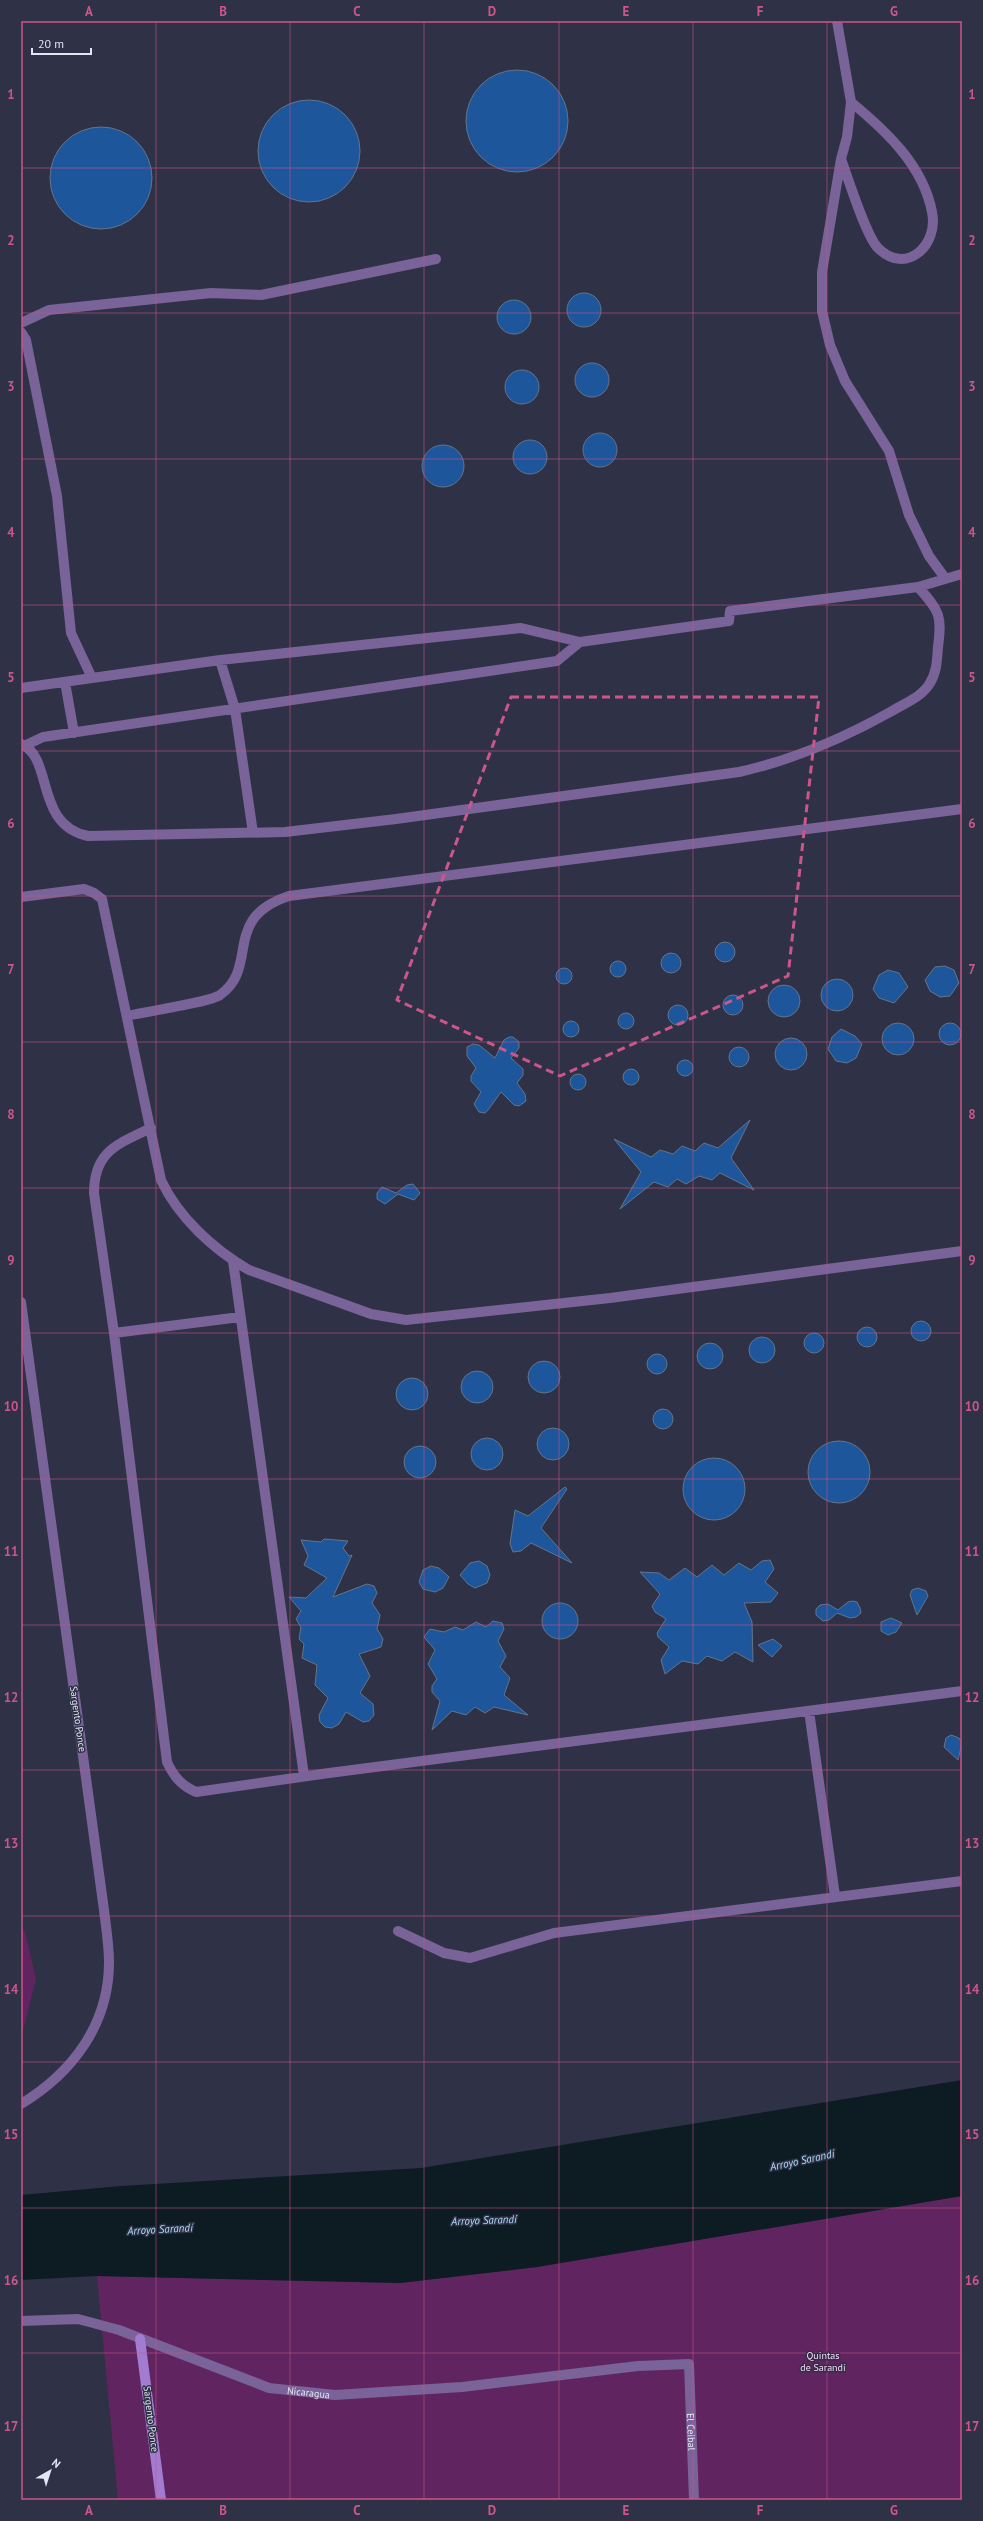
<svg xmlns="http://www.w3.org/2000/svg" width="983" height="2521" font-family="'PT Sans',sans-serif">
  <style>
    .green { fill: #602461 }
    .water { fill: #0d1b23 }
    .building { fill: #1e569c; stroke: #647489 }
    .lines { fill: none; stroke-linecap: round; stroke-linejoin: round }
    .lane { stroke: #796398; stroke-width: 10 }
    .street { stroke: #796398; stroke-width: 10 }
    .secondary { stroke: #a17cd0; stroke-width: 10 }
    .marked { fill: none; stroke: #cc5689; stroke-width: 3; stroke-dasharray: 8 5; stroke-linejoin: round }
    .grid { fill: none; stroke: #cc5689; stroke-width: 1; stroke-opacity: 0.55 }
    .labels { text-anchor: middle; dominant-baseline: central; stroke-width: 3; stroke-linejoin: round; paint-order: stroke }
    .street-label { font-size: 10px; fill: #e3e5f3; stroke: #2f3247 }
    .park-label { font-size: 10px; fill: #fad5f9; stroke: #2f3247 }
    .water-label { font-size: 11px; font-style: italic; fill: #a8d9f4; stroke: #2f3247 }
    .neatline { fill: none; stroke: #cc5689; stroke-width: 1.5 }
    .grid-label { font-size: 13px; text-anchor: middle; font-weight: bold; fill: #cc5689 }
  </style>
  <rect width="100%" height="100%" fill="#2f3247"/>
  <!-- green -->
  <path class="green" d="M 21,1925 L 25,1932 L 36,1979 L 21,2038 Z
    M 962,2196 L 962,2500 L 118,2500 L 97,2276 L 400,2283 L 537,2267 Z"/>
  <!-- water -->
  <path class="water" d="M 962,2080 L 962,2196 L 537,2267 L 400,2283 L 97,2276 L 21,2280 L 21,2195 L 121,2186 L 421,2168 Z"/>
  <!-- building -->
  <path class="building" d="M466 121a51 51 0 1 1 102 0a51 51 0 1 1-102 0Z
    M258 151a51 51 0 1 1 102 0a51 51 0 1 1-102 0Z
    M50 178a51 51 0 1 1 102 0a51 51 0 1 1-102 0Z
    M567 310a17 17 0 1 1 34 0a17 17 0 1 1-34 0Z
    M497 317a17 17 0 1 1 34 0a17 17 0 1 1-34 0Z
    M575 380a17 17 0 1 1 34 0a17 17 0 1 1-34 0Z
    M505 387a17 17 0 1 1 34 0a17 17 0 1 1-34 0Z
    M583 450a17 17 0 1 1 34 0a17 17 0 1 1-34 0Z
    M513 457a17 17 0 1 1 34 0a17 17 0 1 1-34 0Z
    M422 466a21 21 0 1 1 42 0a21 21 0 1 1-42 0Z
    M715 952a10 10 0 1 1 20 0a10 10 0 1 1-20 0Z
    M661 963a10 10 0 1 1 20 0a10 10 0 1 1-20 0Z
    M610 969a8 8 0 1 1 16 0a8 8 0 1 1-16 0Z
    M 945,966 L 954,970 L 959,983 L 950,996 L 940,997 L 930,991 L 925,980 L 935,967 Z
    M556 976a8 8 0 1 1 16 0a8 8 0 1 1-16 0Z
    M 888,970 L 899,973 L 908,987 L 894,1003 L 879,998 L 873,989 L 879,975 Z
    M821 995a16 16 0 1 1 32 0a16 16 0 1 1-32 0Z
    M768 1001a16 16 0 1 1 32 0a16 16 0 1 1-32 0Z
    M723 1005a10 10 0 1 1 20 0a10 10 0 1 1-20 0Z
    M668 1015a10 10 0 1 1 20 0a10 10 0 1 1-20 0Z
    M618 1021a8 8 0 1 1 16 0a8 8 0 1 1-16 0Z
    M563 1029a8 8 0 1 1 16 0a8 8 0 1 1-16 0Z
    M939 1034a11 11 0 1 1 22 0a11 11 0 1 1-22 0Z
    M882 1039a16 16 0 1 1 32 0a16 16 0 1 1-32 0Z
    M 841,1029 L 855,1036 L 862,1044 L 856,1058 L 847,1063 L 836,1061 L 828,1049 L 832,1037 Z
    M 509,1037 L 513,1037 L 519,1042 L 519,1048 L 511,1058 L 523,1069 L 523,1075 L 517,1083 L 525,1094 L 526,1101 L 519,1106 L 514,1105 L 501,1092 L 488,1110 L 485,1113 L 479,1112 L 474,1104 L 481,1092 L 471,1081 L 471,1076 L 476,1068 L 467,1056 L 467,1047 L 473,1044 L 479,1045 L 495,1058 L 504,1040 Z
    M775 1054a16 16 0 1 1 32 0a16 16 0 1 1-32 0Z
    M729 1057a10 10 0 1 1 20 0a10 10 0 1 1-20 0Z
    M677 1068a8 8 0 1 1 16 0a8 8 0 1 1-16 0Z
    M623 1077a8 8 0 1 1 16 0a8 8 0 1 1-16 0Z
    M570 1082a8 8 0 1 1 16 0a8 8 0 1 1-16 0Z
    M 750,1120 L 731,1158 L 754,1190 L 720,1173 L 712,1180 L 699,1176 L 686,1184 L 677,1179 L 668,1187 L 654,1182 L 620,1209 L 641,1172 L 614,1139 L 651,1157 L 660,1150 L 673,1154 L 682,1146 L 695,1151 L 704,1143 L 718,1148 Z
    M 413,1184 L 420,1193 L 414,1200 L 398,1194 L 385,1204 L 377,1199 L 377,1193 L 382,1187 L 396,1193 L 407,1185 Z
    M911 1331a10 10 0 1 1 20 0a10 10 0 1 1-20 0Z
    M857 1337a10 10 0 1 1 20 0a10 10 0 1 1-20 0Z
    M804 1343a10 10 0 1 1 20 0a10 10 0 1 1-20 0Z
    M749 1350a13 13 0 1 1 26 0a13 13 0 1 1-26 0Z
    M697 1356a13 13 0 1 1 26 0a13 13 0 1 1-26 0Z
    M647 1364a10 10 0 1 1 20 0a10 10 0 1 1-20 0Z
    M528 1377a16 16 0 1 1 32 0a16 16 0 1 1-32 0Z
    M461 1387a16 16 0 1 1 32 0a16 16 0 1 1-32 0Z
    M396 1394a16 16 0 1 1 32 0a16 16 0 1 1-32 0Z
    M653 1419a10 10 0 1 1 20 0a10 10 0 1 1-20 0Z
    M537 1444a16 16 0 1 1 32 0a16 16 0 1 1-32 0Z
    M471 1454a16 16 0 1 1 32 0a16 16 0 1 1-32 0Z
    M808 1472a31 31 0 1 1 62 0a31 31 0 1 1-62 0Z
    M404 1462a16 16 0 1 1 32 0a16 16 0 1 1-32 0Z
    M683 1489a31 31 0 1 1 62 0a31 31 0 1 1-62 0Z
    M 565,1487 L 567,1489 L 541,1528 L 572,1563 L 531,1543 L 521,1551 L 513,1552 L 510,1544 L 515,1510 L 528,1516 Z
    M 324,1539 L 348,1541 L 343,1548 L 349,1556 L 352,1555 L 333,1597 L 367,1584 L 374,1586 L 377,1593 L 372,1603 L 380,1615 L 377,1629 L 383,1639 L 381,1647 L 359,1654 L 370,1676 L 360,1693 L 373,1704 L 374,1715 L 369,1721 L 363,1722 L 346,1712 L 339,1724 L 332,1728 L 325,1727 L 320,1722 L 319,1715 L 328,1698 L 315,1685 L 317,1665 L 302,1658 L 304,1644 L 299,1639 L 301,1627 L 296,1619 L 301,1611 L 289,1597 L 306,1598 L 327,1578 L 304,1565 L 308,1556 L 301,1540 L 321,1542 Z
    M 770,1560 L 774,1569 L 765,1582 L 778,1593 L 771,1602 L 744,1603 L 752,1622 L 753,1662 L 735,1652 L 722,1661 L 707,1656 L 698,1664 L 682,1661 L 665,1674 L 661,1660 L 669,1647 L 658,1637 L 657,1633 L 666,1619 L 655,1612 L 652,1606 L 660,1594 L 640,1572 L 659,1573 L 669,1580 L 685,1568 L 697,1577 L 712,1565 L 724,1575 L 739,1563 L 751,1570 L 762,1561 Z
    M 479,1561 L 487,1566 L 490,1575 L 487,1583 L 475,1588 L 468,1584 L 460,1575 L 470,1563 Z
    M 431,1566 L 439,1568 L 449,1577 L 443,1588 L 435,1592 L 423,1589 L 419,1582 L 423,1570 Z
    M 918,1588 L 926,1591 L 928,1596 L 917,1615 L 910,1595 L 912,1590 Z
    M 853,1601 L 857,1602 L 860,1608 L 861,1613 L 856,1617 L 850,1618 L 837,1613 L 829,1620 L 823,1621 L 816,1615 L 816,1609 L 820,1605 L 828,1604 L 838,1610 L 848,1602 Z
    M542 1621a18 18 0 1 1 36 0a18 18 0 1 1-36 0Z
    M 891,1618 L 902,1623 L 896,1632 L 888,1635 L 881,1631 L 881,1622 Z
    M 493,1621 L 502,1623 L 504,1629 L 498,1641 L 506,1656 L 500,1667 L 510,1678 L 504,1695 L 528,1715 L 494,1707 L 485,1713 L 475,1707 L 466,1715 L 452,1711 L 432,1730 L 440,1701 L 432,1692 L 432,1686 L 437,1679 L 428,1664 L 435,1650 L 424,1637 L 430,1629 L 444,1632 L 455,1627 L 463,1630 L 476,1622 L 486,1627 Z
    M 773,1639 L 782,1646 L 772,1657 L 758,1645 Z
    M 951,1735 L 959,1738 L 962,1743 L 958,1760 L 944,1747 L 946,1738 Z"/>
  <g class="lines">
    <!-- lane -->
    <path class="lane" d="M 837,21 L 851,102 L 847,137 L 841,159 L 822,272 L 822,311 L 830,345 L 845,381 L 889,451 L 909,515 L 929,556 L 945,578
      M 841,159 C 848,178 866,236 878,248 C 906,276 939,245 932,212 C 923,165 886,131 851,102
      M 21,323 L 49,310 L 211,293 L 261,295 L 436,259
      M 21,332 L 26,340 L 57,496 L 71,633 L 92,678
      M 220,660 L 235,709 L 253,833
      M 65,682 L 74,733
      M 21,688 L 220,660 L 521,628 L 580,642
      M 21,744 C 54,757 34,825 88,836 L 285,832 L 396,819 L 739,772 C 793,760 844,738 892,711 C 905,703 922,697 930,683 C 937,672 937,659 938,647 C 942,616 940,611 918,587
      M 24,746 L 43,737 L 557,661 L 580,642 L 729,621 L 730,611 L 918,587 L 962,574
      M 21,897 L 84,889 L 94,893 L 102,899 L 161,1180 C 178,1217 214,1250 249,1270 L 371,1314 L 406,1320 L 610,1298 L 962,1251
      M 127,1016 C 143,1012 211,1002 220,995 C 260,967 221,918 289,896 L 962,809
      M 151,1128 C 118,1144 94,1151 94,1193 L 114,1333 L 167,1762 C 174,1777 181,1785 196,1792 L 329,1773 L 962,1691
      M 233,1261 L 304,1776
      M 114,1333 L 240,1317
      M 809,1711 L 835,1896
      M 398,1931 L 444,1953 L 470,1958 L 554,1933 L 962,1881"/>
    <!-- street -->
    <g class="street">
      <path d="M 21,1302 L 104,1910 C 106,1927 109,1945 109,1962 C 109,2025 72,2073 21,2104"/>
      <path id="s1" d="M 21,2321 L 78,2319 L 119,2330 L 269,2388 L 335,2395 L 462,2387 L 638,2366 L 689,2364 L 694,2500"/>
    </g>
    <!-- secondary -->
    <path class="secondary" d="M 140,2339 L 161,2500"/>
  </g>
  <!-- marked area -->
  <path class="marked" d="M 511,697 L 819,697 L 788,976 L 560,1076 L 397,1000 Z"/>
  <!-- grid -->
  <path class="grid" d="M 156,21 L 156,2500M 290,21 L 290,2500M 424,21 L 424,2500M 559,21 L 559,2500M 693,21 L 693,2500M 827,21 L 827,2500M 21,168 L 962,168M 21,313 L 962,313M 21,459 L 962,459M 21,605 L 962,605M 21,751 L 962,751M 21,896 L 962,896M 21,1042 L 962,1042M 21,1188 L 962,1188M 21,1333 L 962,1333M 21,1479 L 962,1479M 21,1625 L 962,1625M 21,1770 L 962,1770M 21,1916 L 962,1916M 21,2062 L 962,2062M 21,2208 L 962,2208M 21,2353 L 962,2353"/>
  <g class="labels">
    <!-- street labels -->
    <g class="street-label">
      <text transform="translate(78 1719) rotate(82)">Sargento Ponce</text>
      <text stroke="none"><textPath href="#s1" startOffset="300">Nicaragua</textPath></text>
      <text transform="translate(151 2419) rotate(83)">Sargento Ponce</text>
      <text stroke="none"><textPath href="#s1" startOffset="750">El Ceibal</textPath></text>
    </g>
    <!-- park labels -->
    <g class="park-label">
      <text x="823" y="2355">Quintas<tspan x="823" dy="12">de Sarandí</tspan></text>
    </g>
    <!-- water labels -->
    <g class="water-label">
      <text transform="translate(802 2160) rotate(-12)">Arroyo Sarandí</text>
      <text transform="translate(484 2220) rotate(-2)">Arroyo Sarandí</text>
      <text transform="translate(160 2229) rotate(-3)">Arroyo Sarandí</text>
    </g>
  </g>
  <!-- border -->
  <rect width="983" height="2521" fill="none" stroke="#2f3247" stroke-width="44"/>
  <!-- north arrow -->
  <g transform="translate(50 2471) rotate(39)" stroke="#2f3247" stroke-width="3" paint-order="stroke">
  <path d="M0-3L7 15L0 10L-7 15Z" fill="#e3e5f3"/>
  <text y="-6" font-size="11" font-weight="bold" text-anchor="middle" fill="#e3e5f3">N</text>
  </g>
  <!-- scale -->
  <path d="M32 48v6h59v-6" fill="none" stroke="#e3e5f3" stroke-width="2"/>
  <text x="38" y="48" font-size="12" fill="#e3e5f3" stroke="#2f3247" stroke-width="3" paint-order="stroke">20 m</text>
  <rect x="22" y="22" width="939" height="2477" class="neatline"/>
  <g class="grid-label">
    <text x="89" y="16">A</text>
    <text x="223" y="16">B</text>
    <text x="357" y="16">C</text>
    <text x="492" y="16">D</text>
    <text x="626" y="16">E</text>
    <text x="760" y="16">F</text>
    <text x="894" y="16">G</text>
    <text x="11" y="99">1</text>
    <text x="972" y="99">1</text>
    <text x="11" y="245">2</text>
    <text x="972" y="245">2</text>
    <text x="11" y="391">3</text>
    <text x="972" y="391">3</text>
    <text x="11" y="537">4</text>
    <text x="972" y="537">4</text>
    <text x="11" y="682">5</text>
    <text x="972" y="682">5</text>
    <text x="11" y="828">6</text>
    <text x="972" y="828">6</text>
    <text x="11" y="974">7</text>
    <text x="972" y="974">7</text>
    <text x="11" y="1119">8</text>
    <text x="972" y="1119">8</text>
    <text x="11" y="1265">9</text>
    <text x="972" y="1265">9</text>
    <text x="11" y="1411">10</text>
    <text x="972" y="1411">10</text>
    <text x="11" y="1556">11</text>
    <text x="972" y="1556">11</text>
    <text x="11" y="1702">12</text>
    <text x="972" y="1702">12</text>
    <text x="11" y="1848">13</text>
    <text x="972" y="1848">13</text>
    <text x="11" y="1994">14</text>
    <text x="972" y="1994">14</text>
    <text x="11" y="2139">15</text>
    <text x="972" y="2139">15</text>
    <text x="11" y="2285">16</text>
    <text x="972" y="2285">16</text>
    <text x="11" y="2431">17</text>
    <text x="972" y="2431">17</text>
    <text x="89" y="2515">A</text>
    <text x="223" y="2515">B</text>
    <text x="357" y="2515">C</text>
    <text x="492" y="2515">D</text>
    <text x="626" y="2515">E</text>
    <text x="760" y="2515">F</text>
    <text x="894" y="2515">G</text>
  </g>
</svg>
